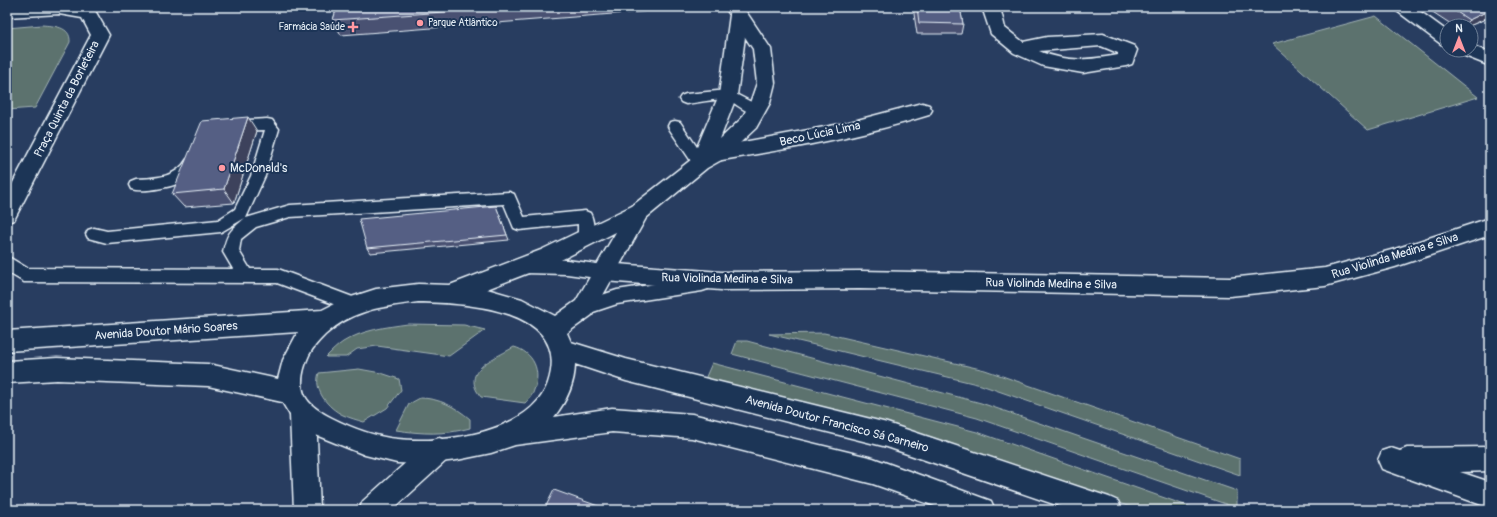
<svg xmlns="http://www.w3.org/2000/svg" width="1497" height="517" font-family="Pangolin,sans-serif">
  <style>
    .green { fill: #5b726e; stroke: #a2b2b3 }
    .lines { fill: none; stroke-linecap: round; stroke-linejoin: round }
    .lane-casing { stroke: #e8f1f8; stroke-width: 3 }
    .street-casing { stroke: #e8f1f8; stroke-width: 3 }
    .secondary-casing { stroke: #e8f1f8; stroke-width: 3 }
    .lane { fill: #1d3557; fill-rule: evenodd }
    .street { fill: #1d3557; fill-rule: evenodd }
    .secondary { fill: #1d3557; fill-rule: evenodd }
    .wall { fill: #495172; stroke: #e8f1f8 }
    .shaded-wall { fill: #3c425c; stroke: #e8f1f8 }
    .building { fill: #555e84; stroke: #e8f1f8 }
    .poi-dot { fill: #ff9aa2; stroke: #1d3557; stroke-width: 1.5 }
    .labels { text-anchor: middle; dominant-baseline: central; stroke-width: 4; stroke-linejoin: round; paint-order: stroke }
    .far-poi-label { font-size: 10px; fill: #e8f1f8; stroke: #1d3557; text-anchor: start }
    .street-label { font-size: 12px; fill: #e8f1f8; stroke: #1d3557 }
    .poi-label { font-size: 12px; fill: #e8f1f8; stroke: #1d3557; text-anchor: start }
  </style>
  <rect width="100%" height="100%" fill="#283d60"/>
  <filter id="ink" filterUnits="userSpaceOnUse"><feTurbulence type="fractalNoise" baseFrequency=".025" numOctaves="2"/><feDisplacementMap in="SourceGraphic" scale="8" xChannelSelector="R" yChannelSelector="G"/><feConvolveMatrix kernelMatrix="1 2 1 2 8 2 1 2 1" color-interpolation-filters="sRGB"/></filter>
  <g filter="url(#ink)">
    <!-- green -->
    <path class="green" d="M 1376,16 L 1478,97 L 1368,130 L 1272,44 Z
      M 42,25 C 53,26 71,26 70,42 L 35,108 L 7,110 L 7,28 Z
      M 408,324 L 464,325 L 485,330 L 449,356 L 377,346 L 357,349 L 346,357 L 326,357 C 331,352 337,346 343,342 C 362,330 386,327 408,324 Z
      M 824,333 L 985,370 L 1240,459 L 1240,475 L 981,385 L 769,334 Z
      M 737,341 L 747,341 L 981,403 L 1237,491 L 1237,508 L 977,418 L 732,354 Z
      M 514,347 C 533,352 542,371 534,390 C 533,395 528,400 525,403 L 481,397 C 459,370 494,359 514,347 Z
      M 712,363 L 977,432 L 1199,510 L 1139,510 L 938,440 L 705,379 Z
      M 359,369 L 381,373 L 399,379 L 401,390 L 387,408 L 364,422 C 357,420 350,418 343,415 C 328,408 313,390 319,373 Z
      M 420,398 C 439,398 456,407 470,419 L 470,428 C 445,435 422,434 396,430 L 409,404 Z"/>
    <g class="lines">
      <!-- lane casing -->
      <g class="lane-casing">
        <path id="lane" d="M 728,90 L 761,107 L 763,110 L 761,113 C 748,117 739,104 727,100 C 718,98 696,103 686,104 L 681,102 L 679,99 L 681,96 L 686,94 Z
          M 267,119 L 272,120 L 279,129 L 265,176 L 246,218 L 290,205 L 509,192 L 514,194 L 524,217 L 585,211 L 590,213 C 594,220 595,234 592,241 L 586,243 L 580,241 L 578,237 L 578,224 L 519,230 L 514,228 L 504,204 L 290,217 L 256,227 L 241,239 L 239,251 L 250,269 L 278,269 L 358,299 L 360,304 L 358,309 L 352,311 L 277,283 L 24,282 L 7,272 L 7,256 L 27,268 L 233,269 L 223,252 C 227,233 230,231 245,218 L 221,232 L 107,243 L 88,238 L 86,234 L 88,230 L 94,228 L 107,231 L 218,220 L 235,209 L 251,176 L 265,130 L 231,131 L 226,130 L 224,126 L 226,122 L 231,121 Z
          M 675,121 L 680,122 L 705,159 L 707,163 L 705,167 L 700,168 L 695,167 L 670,130 L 668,126 L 670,122 Z
          M 192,158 L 197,159 L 199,163 C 196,169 194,174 189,178 C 177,187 144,193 131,189 L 129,185 L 131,181 L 136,179 C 156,178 176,178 187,159 Z
          M 524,259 L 567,260 L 604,265 L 610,267 L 612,272 L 610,277 L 604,279 L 567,274 L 524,273 L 518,271 L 516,266 L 518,261 Z
          M 702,277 L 708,279 L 710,284 L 708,289 L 702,291 L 617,304 L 584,315 L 578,313 L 576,308 L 578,303 L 617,290 Z"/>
      </g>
      <!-- street casing -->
      <g class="street-casing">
        <path id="street" d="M 7,7 L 84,7 L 94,9 L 109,35 L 14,220 L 7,222 L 7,194 L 91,35 L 82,18 L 59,14 L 7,17 Z
          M 982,7 L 1000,7 L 1005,28 L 1023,42 L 1047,37 L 1103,34 L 1134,46 L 1137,50 L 1132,64 L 1126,66 L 1083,73 L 1043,66 L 1014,53 L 991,34 ZM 1101,46 L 1118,53 L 1118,55 C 1088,60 1068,63 1039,51 Z
          M 1394,7 L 1414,7 L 1447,31 L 1447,46 L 1441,44 L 1397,11 Z
          M 1471,45 L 1490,53 L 1490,66 L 1460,54 L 1457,50 L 1471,50 Z
          M 922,103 L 929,105 L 932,110 L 929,115 C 859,137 788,149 716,161 L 709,159 L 706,154 L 709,149 L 716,147 L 846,123 Z
          M 1490,218 L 1490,235 L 1395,267 L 1325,286 L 1230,296 L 860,289 L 721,290 L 604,281 L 596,278 L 593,272 L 596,266 L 604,263 L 721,272 L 860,271 L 1230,278 L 1325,268 L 1395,249 Z
          M 303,403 L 312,407 L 316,415 L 320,510 L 294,510 L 290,415 L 294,407 Z
          M 439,438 L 448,441 L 452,450 L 448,459 L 392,510 L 359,510 L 363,501 L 430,441 Z
          M 1490,447 L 1490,471 L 1460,472 L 1490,482 L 1490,508 L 1382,469 L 1378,460 L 1382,451 L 1391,448 L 1400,451 L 1407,448 Z"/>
      </g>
      <!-- secondary casing -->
      <g class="secondary-casing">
        <path id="secondary" d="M 725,7 L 743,7 L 771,49 L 775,83 L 770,103 L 756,128 L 723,159 L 707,168 L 646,218 L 592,315 L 567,333 L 571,342 L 626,359 L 887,423 L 1109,497 L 1118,501 L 1122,510 L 1071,510 L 887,447 L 626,381 L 575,364 C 575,383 566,402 554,417 L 612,408 L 692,414 L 873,458 L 991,501 L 995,510 L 946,510 L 873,484 L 692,438 L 612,432 L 515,445 L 491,453 L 457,460 L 422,464 L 397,463 L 365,455 L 311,433 L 293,420 L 282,402 L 208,386 L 57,380 L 7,383 L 7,361 L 57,358 L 208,364 L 278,379 L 283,360 L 298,332 L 7,351 L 7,331 L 322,310 L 342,300 L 376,289 L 418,284 L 450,285 L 541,250 L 632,206 L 692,159 L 719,95 L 730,15 ZM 745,37 L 753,49 L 757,83 L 750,103 L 742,118 L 720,139 L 737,95 ZM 616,232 L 576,301 L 555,316 L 522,299 L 487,289 L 557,262 ZM 418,302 C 466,303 573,308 548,383 C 531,433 442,444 398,439 C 375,437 352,428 332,418 C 322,413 308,405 304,394 C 299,381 304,366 309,355 C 313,347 319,341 325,335 C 353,309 382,307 418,302 Z"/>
      </g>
      <!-- lane -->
      <use href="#lane" class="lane"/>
      <!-- street -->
      <use href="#street" class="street"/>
      <!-- secondary -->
      <use href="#secondary" class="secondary"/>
    </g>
    <!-- wall -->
    <path class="wall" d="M 337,7 L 651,7 L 652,11 L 341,35 L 333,20 Z
      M 913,7 L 960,7 L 963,24 L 961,34 L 917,34 Z
      M 1425,7 L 1490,7 L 1490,17 L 1469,26 L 1454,26 Z
      M 257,131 L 234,203 L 184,207 L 172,194 Z
      M 496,206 L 509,240 L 370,253 L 367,248 Z"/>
    <!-- shaded-wall -->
    <path class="shaded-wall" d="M 1490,10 L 1490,17 L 1469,26 L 1463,26 L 1469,20 Z
      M 248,117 L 257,131 L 234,203 L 224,189 Z"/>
    <!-- building -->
    <path class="building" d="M 337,7 L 512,7 L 333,20 Z
      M 917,7 L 960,7 L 963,24 L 919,23 Z
      M 1449,7 L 1490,7 L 1490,10 L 1469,20 Z
      M 248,117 L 224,189 L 172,194 L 202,121 Z
      M 496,206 L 507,235 L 367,248 L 359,219 Z
      M 554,490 L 609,510 L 544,510 Z
      M 417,507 L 423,510 L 415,510 Z"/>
  </g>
  <!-- markers -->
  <g class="poi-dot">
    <circle cx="420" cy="23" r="4"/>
    <path d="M351 21h4v4h4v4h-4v4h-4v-4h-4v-4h4z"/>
    <circle cx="222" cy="168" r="4"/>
  </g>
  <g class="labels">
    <!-- far-poi labels -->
    <g class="far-poi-label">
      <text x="428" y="23">Parque Atlântico</text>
      <text x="345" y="27" text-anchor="end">Farmácia Saúde</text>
    </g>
    <!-- street labels -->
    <g class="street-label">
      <text transform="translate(67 99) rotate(-63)">Praça Quinta da Borleteira</text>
      <text transform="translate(820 134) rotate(-12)">Beco Lúcia Lima</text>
      <text transform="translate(1395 256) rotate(-17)">Rua Violinda Medina e Silva</text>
      <text transform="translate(727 279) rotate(1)">Rua Violinda Medina e Silva</text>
      <text transform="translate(1051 284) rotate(1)">Rua Violinda Medina e Silva</text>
      <text transform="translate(166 331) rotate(-4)">Avenida Doutor Mário Soares</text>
      <text transform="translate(837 424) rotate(15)">Avenida Doutor Francisco Sá Carneiro</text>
    </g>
    <!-- poi labels -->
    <g class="poi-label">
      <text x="230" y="168">McDonald's</text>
    </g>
  </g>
  <!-- margin -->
  <rect width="1497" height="517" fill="none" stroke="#1d3557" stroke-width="24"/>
  <rect x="12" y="12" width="1473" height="493" fill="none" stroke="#e8f1f8" stroke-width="1.5" filter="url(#ink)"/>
  <!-- north arrow -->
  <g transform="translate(1459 38)"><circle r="19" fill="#1d3557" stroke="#6e8097"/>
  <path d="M0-3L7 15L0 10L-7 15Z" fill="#ff9aa2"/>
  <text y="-6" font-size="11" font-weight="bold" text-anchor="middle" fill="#e8f1f8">N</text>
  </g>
</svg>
